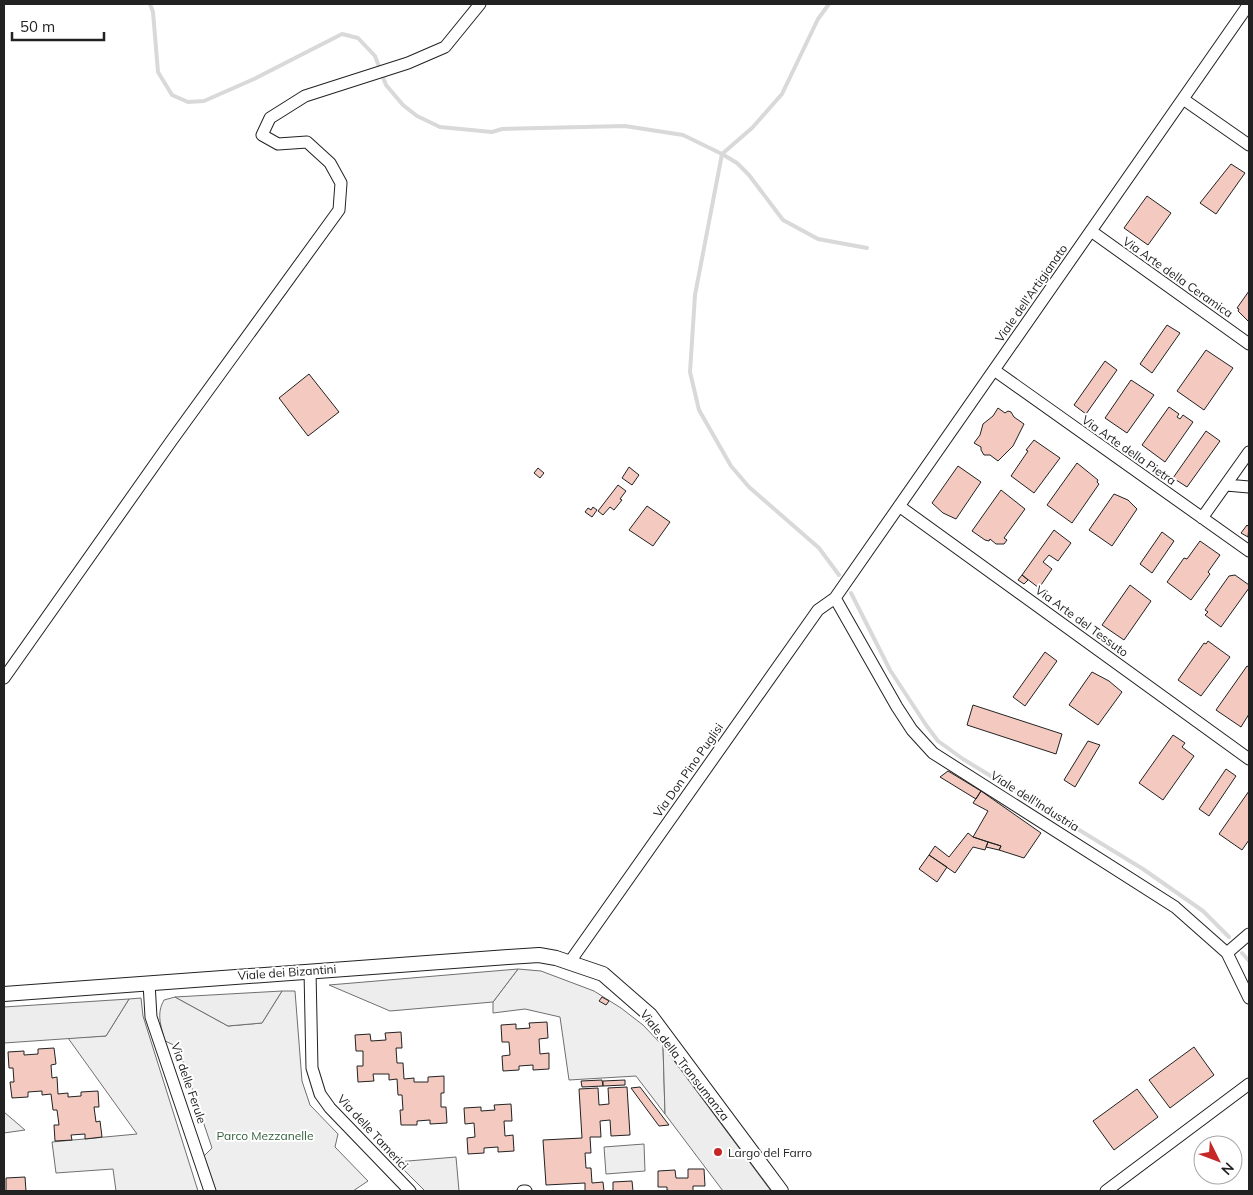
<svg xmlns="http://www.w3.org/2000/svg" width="1253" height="1195" font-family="Mulish,sans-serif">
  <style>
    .green { fill: #eee; stroke: #6f6f6f }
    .parking { fill: #ededed; stroke: #6f6f6f }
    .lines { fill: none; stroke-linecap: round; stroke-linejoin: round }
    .stream { stroke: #d9d9d9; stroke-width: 4 }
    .building { fill: #f3c9c0; stroke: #222 }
    .minor-casing { stroke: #222; stroke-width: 13 }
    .tertiary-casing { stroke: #222; stroke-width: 16 }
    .minor { stroke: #fff; stroke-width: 11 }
    .tertiary { stroke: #fff; stroke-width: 14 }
    .poi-dot { fill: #c62828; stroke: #fff; stroke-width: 2 }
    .labels { text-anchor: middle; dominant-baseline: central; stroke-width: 4; stroke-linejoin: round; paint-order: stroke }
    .street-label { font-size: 12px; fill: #222; stroke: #fff }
    .park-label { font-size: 12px; fill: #2f5e38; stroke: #fff }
    .poi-label { font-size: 12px; fill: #222; stroke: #fff; text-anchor: start }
  </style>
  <rect width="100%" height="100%" fill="#fff"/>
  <!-- green -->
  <path class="green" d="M 518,969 L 541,971 L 594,991 L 621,1008 L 643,1025 L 663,1046 L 665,1114 L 636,1076 L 569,1080 L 560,1017 L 525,1009 L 493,1013 L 493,1002 Z
    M 282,991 L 295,991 L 302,1081 L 310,1105 L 338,1134 L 335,1147 L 368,1181 L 353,1191 L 216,1191 L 204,1156 L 212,1148 L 178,1047 L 165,1041 C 161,1026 156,1014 164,1000 L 175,997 L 228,1026 L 262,1023 Z
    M 141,998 L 143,1016 L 198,1191 L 116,1191 L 113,1169 L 56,1173 L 52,1142 L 137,1134 L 68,1038 L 106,1036 L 129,999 Z
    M 4,1112 L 25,1130 L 4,1133 Z
    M 644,1144 L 645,1171 L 606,1174 L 604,1147 Z
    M 456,1157 L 459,1191 L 425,1191 L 396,1162 Z"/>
  <!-- parking -->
  <path class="parking" d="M 518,969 L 493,1002 L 390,1011 L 329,985 Z
    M 282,991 L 262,1023 L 228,1026 L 175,997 Z
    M 129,999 L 106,1036 L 4,1043 L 4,1007 Z
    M 663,1046 L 771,1191 L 723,1191 L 665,1114 Z"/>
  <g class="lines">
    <!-- stream -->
    <path class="stream" d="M 150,4 L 153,12 L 158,72 L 172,95 L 188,102 L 204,101 L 254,79 L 342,34 L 358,38 L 375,56 L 386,85 L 403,105 L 417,116 L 440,127 L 492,132 L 502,129 L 625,126 L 683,135 L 722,154 L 737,163 L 749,175 L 783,220 L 818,239 L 867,248
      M 829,4 L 818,19 L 782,94 L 752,128 L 722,154 L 695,295 L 690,372 L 699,410 L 731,466 L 749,487 L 819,548 L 839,575
      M 851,593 L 890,670 L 926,725 L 938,741 L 963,759 L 1143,869 L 1203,911 L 1229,937
      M 1242,953 L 1249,961"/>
  </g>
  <!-- building -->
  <path class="building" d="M 1231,164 L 1245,173 L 1216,214 L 1200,203 Z
    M 1147,196 L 1171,213 L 1148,245 L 1124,228 Z
    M 1249,291 L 1249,322 L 1238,311 L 1239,309 L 1237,308 Z
    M 1167,325 L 1180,333 L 1152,373 L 1140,364 Z
    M 1206,350 L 1233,368 L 1204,410 L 1177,391 Z
    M 1105,361 L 1117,370 L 1086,414 L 1074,405 Z
    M 309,374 L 339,412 L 308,436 L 279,398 Z
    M 1131,380 L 1154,395 L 1127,433 L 1105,418 Z
    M 1169,407 L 1179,414 L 1177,417 L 1180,419 L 1183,415 L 1193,422 L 1165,462 L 1142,445 Z
    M 998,408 L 1005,413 L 1008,411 L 1011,412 L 1014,417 L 1024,424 L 1013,446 L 998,461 L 990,455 L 984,455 L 981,450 L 981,447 L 974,443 L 980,435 L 983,424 L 993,416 Z
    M 1206,431 L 1220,441 L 1187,487 L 1173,478 Z
    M 1034,440 L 1060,458 L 1034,493 L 1011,476 L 1028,451 L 1026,450 Z
    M 1077,463 L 1098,480 L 1097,482 L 1099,484 L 1072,523 L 1047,505 Z
    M 958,466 L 981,482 L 956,519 L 943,513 L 932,503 Z
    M 629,467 L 639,475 L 632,485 L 622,478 Z
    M 538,468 L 544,473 L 540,478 L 534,473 Z
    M 618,485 L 626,491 L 620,499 L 622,500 L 614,510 L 610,507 L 603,515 L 598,511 Z
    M 1001,490 L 1025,509 L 1004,538 L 1007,540 L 1004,544 L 996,544 L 990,539 L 989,541 L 985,540 L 972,531 Z
    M 1114,494 L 1128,500 L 1137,509 L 1112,546 L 1089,530 Z
    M 647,506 L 670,522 L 653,546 L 629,530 Z
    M 593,507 L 597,510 L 592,517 L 585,512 L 588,508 L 591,510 Z
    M 1247,525 L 1249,527 L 1248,537 L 1241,533 Z
    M 1054,530 L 1071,543 L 1058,561 L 1049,555 L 1043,562 L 1052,569 L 1039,588 L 1022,575 Z
    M 1162,532 L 1174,541 L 1152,573 L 1140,564 Z
    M 1200,541 L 1220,555 L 1208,572 L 1210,574 L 1191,600 L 1167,582 L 1184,558 L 1187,559 Z
    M 1022,575 L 1028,580 L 1024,584 L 1018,580 Z
    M 1235,575 L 1249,585 L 1249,588 L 1221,627 L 1205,615 L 1208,612 L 1205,610 L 1229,576 Z
    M 1130,585 L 1151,601 L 1124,640 L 1102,625 Z
    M 1208,641 L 1230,657 L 1201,696 L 1178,680 L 1204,643 L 1206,644 Z
    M 1045,652 L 1057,661 L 1025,706 L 1013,697 Z
    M 1247,666 L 1249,667 L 1249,714 L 1241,727 L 1216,710 Z
    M 1092,672 L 1109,681 L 1122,692 L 1098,725 L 1069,705 Z
    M 973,705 L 1062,734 L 1056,754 L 967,725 Z
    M 1173,735 L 1185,743 L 1182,747 L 1194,756 L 1163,800 L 1139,783 Z
    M 1088,741 L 1100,745 L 1075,787 L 1064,780 Z
    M 1226,769 L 1236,776 L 1209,816 L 1199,809 Z
    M 948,771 L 981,791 L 976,799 L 940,777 Z
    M 981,791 L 1041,833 L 1024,858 L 999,850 L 1001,846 L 973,837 L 988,811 L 973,803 Z
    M 1249,791 L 1249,840 L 1242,850 L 1219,834 Z
    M 968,833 L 973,837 L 988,842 L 985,850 L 973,847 L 955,873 L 929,855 L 935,846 L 949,857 Z
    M 988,842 L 1001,846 L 999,850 L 986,847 Z
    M 929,855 L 947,867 L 937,882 L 919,869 Z
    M 602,997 L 609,1001 L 606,1005 L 599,1001 Z
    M 547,1022 L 548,1038 L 539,1039 L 540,1054 L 549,1053 L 549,1069 L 533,1070 L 533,1065 L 519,1066 L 519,1070 L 503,1071 L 502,1056 L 510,1055 L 509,1042 L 502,1042 L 501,1025 L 516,1024 L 516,1029 L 530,1028 L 529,1023 Z
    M 401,1032 L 402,1048 L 396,1048 L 397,1063 L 403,1063 L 404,1079 L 414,1078 L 414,1082 L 428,1082 L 428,1077 L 444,1076 L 444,1093 L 441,1093 L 441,1107 L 446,1107 L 447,1123 L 430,1124 L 430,1120 L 417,1121 L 417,1125 L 401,1125 L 400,1110 L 403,1110 L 402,1095 L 398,1095 L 397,1079 L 389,1080 L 389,1074 L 373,1074 L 374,1081 L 358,1082 L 357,1066 L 363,1066 L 363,1051 L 356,1051 L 355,1035 L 370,1034 L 371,1041 L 386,1040 L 385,1033 Z
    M 1194,1047 L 1214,1075 L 1170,1108 L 1149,1080 Z
    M 54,1048 L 56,1064 L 51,1065 L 52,1078 L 57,1077 L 58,1094 L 68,1093 L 68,1097 L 81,1096 L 81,1092 L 98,1091 L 99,1107 L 94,1107 L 96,1122 L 100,1121 L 102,1137 L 85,1139 L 85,1134 L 71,1135 L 72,1140 L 55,1141 L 54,1125 L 59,1125 L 57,1110 L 53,1110 L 51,1094 L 42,1095 L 42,1091 L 28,1092 L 28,1097 L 12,1098 L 10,1082 L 14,1082 L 13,1068 L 9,1068 L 8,1052 L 24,1051 L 24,1055 L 38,1054 L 38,1049 Z
    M 602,1080 L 603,1086 L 582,1087 L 581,1081 Z
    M 625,1080 L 625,1085 L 603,1086 L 603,1081 Z
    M 627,1087 L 630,1135 L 611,1136 L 610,1120 L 600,1121 L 601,1137 L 590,1137 L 591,1153 L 585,1153 L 586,1168 L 591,1168 L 592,1183 L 603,1182 L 604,1191 L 585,1191 L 585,1183 L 546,1185 L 543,1140 L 582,1138 L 579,1089 L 598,1088 L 599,1105 L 609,1104 L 608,1088 Z
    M 640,1087 L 669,1125 L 659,1126 L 631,1088 Z
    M 1137,1089 L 1158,1117 L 1114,1150 L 1093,1121 Z
    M 511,1104 L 512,1121 L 504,1121 L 505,1136 L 513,1135 L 514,1151 L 498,1152 L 498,1147 L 484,1148 L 484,1153 L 468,1154 L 467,1138 L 475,1137 L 474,1123 L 465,1124 L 464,1108 L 481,1107 L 481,1111 L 495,1110 L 494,1105 Z
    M 688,1169 L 704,1169 L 705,1186 L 693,1186 L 693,1191 L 671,1191 L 667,1190 L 667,1187 L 658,1187 L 658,1171 L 675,1170 L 676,1178 L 688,1178 Z
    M 25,1177 L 26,1191 L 6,1191 L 6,1178 Z
    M 632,1181 L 633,1191 L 613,1191 L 613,1182 Z"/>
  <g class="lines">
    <!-- minor casing -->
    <g class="minor-casing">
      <path id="minor" d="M 1183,99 L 1249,145
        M 1091,231 L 1249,344
        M 994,370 L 1249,551
        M 1226,485 L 1249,487
        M 899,506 L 1249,759
        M 1202,518 L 1249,452
        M 835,598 L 897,707 L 912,730 L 933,753 L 1175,907 L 1227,953 L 1249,998
        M 4,678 L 172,440 L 339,210 L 341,183 L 330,163 L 307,142 L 278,144 L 262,135 L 270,118 L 305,96 L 408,63 L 445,47 L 480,4
        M 1227,953 L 1249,934
        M 569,963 L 818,610 L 835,598 L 1249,4
        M 310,971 L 312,1068 L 320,1094 L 330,1108 L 410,1191
        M 149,983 L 151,1017 L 210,1191
        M 523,1191 L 526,1191
        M 1106,1191 L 1249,1084"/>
    </g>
    <!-- tertiary casing -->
    <g class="tertiary-casing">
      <path id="tertiary" d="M 4,994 L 508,957 L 539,955 L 556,958 L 603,974 L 650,1015 L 781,1191"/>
    </g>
    <!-- minor -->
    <use href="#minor" class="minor"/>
    <!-- tertiary -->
    <use href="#tertiary" class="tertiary"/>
  </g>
  <!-- markers -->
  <circle class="poi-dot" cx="718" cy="1152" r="5"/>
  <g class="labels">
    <!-- street labels -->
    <g class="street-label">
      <text transform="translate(1178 277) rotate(35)">Via Arte della Ceramica</text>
      <text transform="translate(1031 293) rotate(-55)">Viale dell'Artigianato</text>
      <text transform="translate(1129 450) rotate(35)">Via Arte della Pietra</text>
      <text transform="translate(1082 621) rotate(36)">Via Arte del Tessuto</text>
      <text transform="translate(688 770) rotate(-55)">Via Don Pino Puglisi</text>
      <text transform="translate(1035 801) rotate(32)">Viale dell'Industria</text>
      <text transform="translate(287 972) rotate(-4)">Viale dei Bizantini</text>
      <text transform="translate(685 1065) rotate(52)">Viale della Transumanza</text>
      <text transform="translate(189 1083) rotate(71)">Via delle Ferule</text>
      <text transform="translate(373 1132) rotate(47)">Via delle Tamerici</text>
    </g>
    <!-- park labels -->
    <g class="park-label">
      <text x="265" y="1135">Parco Mezzanelle</text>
    </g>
    <!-- poi labels -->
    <g class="poi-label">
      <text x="728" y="1152">Largo del Farro</text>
    </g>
  </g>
  <!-- border -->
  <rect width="1253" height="1195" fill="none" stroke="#222222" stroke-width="10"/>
  <!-- north arrow -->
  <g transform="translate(1218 1160) rotate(132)"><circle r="24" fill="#ffffff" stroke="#a7a7a7"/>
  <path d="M0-4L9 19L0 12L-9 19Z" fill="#c62828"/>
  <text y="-8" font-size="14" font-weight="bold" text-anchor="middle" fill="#222222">N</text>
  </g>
  <!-- scale -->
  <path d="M12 32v8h92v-8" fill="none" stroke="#222222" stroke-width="2.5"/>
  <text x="20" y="32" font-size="15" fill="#222222" stroke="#ffffff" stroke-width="4" paint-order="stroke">50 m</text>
</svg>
